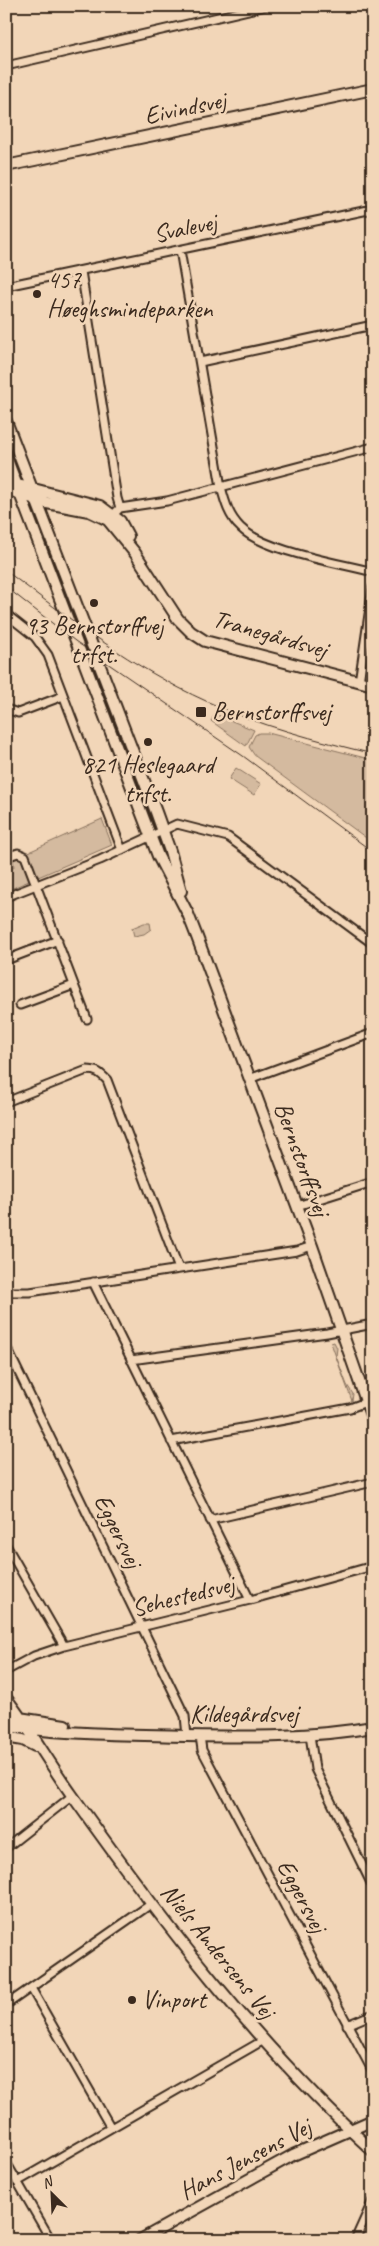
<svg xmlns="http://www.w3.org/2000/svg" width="379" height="2246" font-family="Caveat,sans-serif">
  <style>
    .green { fill: #d4ba9f; stroke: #88725e }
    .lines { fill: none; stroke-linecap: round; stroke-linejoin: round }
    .street-casing { stroke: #3b2a1e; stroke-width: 11 }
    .secondary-casing { stroke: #3b2a1e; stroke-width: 14 }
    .street { stroke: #f2d6b8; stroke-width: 7 }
    .secondary { stroke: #f2d6b8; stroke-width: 10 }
    .tram { stroke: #3b2a1e; stroke-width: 1 }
    .poi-dot { fill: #3b2a1e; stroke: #f2d6b8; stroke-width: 2 }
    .labels { text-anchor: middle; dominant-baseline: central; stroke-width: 5; stroke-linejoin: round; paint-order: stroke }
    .street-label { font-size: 25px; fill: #3b2a1e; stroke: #f2d6b8 }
    .poi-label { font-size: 25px; fill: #3b2a1e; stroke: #f2d6b8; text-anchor: start }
  </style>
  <rect width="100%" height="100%" fill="#f2d6b8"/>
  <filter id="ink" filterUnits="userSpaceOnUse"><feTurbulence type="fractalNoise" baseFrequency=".02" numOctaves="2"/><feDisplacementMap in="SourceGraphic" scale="10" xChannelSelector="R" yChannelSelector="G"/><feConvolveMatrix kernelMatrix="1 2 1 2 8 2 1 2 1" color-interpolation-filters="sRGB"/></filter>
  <g filter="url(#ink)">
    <!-- green -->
    <path class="green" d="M 215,714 L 254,730 L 246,746 L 211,721 Z
      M 259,733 L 268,733 L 373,760 L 373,843 L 255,756 L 249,747 L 255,735 Z
      M 236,768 L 261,784 L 254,795 L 229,779 Z
      M 102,819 L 112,845 L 6,891 L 6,870 L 14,867 L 13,859 Z
      M 144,923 L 150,923 L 151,929 L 144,934 L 134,936 L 132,928 Z
      M 334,1342 L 337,1348 L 336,1356 L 347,1385 L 353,1394 L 352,1401 L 331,1343 Z"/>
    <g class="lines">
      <!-- street casing -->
      <g class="street-casing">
        <path id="street" d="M 6,66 L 266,6
          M 180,250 L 221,487 C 225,502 229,517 241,528 C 264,551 339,563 373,572
          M 81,271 L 117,498 L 120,508
          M 6,286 L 373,209
          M 200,362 L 373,325
          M 110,518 L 120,508 L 167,501 L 373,447
          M 6,614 L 35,637 L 48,655 L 122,850
          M 359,682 L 373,587
          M 6,709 L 18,713 L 63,696
          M 6,857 L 18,853 L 25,856 L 87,1019
          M 6,897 L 100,860 L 177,824 L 228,837 L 373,944
          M 6,960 L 58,940
          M 20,1005 L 74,985
          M 249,1079 L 373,1033
          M 6,1102 L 87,1070 C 97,1070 100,1073 107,1080 L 179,1269
          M 297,1206 L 373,1182
          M 93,1282 L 250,1600
          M 6,1292 L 30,1292 L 297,1251 L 312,1246
          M 6,1346 L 185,1716 L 187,1736
          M 131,1360 L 327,1333 L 373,1324
          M 171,1441 L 350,1408 L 366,1402
          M 210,1520 L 373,1482
          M 6,1545 L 64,1646
          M 6,1671 L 34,1656 L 64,1646 L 250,1600 L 373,1566
          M 310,1735 L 315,1769 L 373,1887
          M 200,1736 L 202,1750 L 373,2072
          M 6,1848 L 72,1796
          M 31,1988 L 111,2128
          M 6,2005 L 151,1904
          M 347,2025 L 373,2014
          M 6,2162 L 51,2240
          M 17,2182 L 264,2040
          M 355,2240 L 373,2200"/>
      </g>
      <!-- secondary casing -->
      <g class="secondary-casing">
        <path id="secondary" d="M 6,166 L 373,89
          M 6,421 L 156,812 L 170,851 L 181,891
          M 6,457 L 158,856 L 188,914 L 197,937 L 312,1246 L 373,1421
          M 6,482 L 100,506 L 120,521 L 128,536
          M 6,489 L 47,503 L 89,511 L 108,520 L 135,553 L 178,619 L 191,632 L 205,641 L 373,685
          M 6,1698 C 30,1729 49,1763 72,1795 C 160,1919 260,2049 373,2151
          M 6,1716 L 65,1725
          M 6,1726 C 65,1734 126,1735 186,1736 C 249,1737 311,1738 373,1727
          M 6,1737 L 23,1740 L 35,1746
          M 140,2240 L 293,2155 L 373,2120"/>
      </g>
      <!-- street -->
      <use href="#street" class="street"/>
      <!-- secondary -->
      <use href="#secondary" class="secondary"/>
      <!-- tram -->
      <path class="tram" d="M 6,571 C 70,619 133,668 206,701 C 260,726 316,740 373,754
        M 6,587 L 75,641 L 243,756 L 373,852"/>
    </g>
  </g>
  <!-- markers -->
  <g class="poi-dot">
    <circle cx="37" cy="294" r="5"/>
    <circle cx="94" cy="603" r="5"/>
    <rect x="195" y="706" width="12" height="12" rx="2.5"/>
    <circle cx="148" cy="742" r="5"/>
    <circle cx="132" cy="2000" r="5"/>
  </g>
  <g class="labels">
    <!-- street labels -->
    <g class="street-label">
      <text transform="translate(185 108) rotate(-12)">Eivindsvej</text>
      <text transform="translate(185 228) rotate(-12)">Svalevej</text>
      <text transform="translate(270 634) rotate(16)">Tranegårdsvej</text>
      <text transform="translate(302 1159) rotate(70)">Bernstorffsvej</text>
      <text transform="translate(118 1531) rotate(64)">Eggersvej</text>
      <text transform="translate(183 1596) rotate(-14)">Sehestedsvej</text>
      <text x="244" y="1714">Kildegårdsvej</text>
      <text transform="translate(302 1896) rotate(62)">Eggersvej</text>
      <text transform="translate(218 1951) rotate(51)">Niels Andersens Vej</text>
      <text transform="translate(245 2159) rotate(-28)">Hans Jensens Vej</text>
    </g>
    <!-- poi labels -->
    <g class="poi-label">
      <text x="47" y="280">457<tspan x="47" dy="29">Høeghsmindeparken</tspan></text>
      <text x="94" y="626" text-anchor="middle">93 Bernstorffvej<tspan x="94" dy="29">trfst.</tspan></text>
      <text x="212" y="712">Bernstorffsvej</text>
      <text x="148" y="765" text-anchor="middle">821 Heslegaard<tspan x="148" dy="29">trfst.</tspan></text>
      <text x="142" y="2000">Vinport</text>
    </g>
  </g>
  <!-- margin -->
  <rect width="379" height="2246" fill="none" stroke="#f2d6b8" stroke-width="25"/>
  <rect x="12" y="12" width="354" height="2221" fill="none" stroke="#3b2a1e" stroke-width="2" filter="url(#ink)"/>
  <!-- north arrow -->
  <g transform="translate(52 2194) rotate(336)" stroke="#f2d6b8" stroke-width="4" paint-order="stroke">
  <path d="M0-4L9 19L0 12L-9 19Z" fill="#3b2a1e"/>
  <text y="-8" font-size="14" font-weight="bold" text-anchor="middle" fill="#3b2a1e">N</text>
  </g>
</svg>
